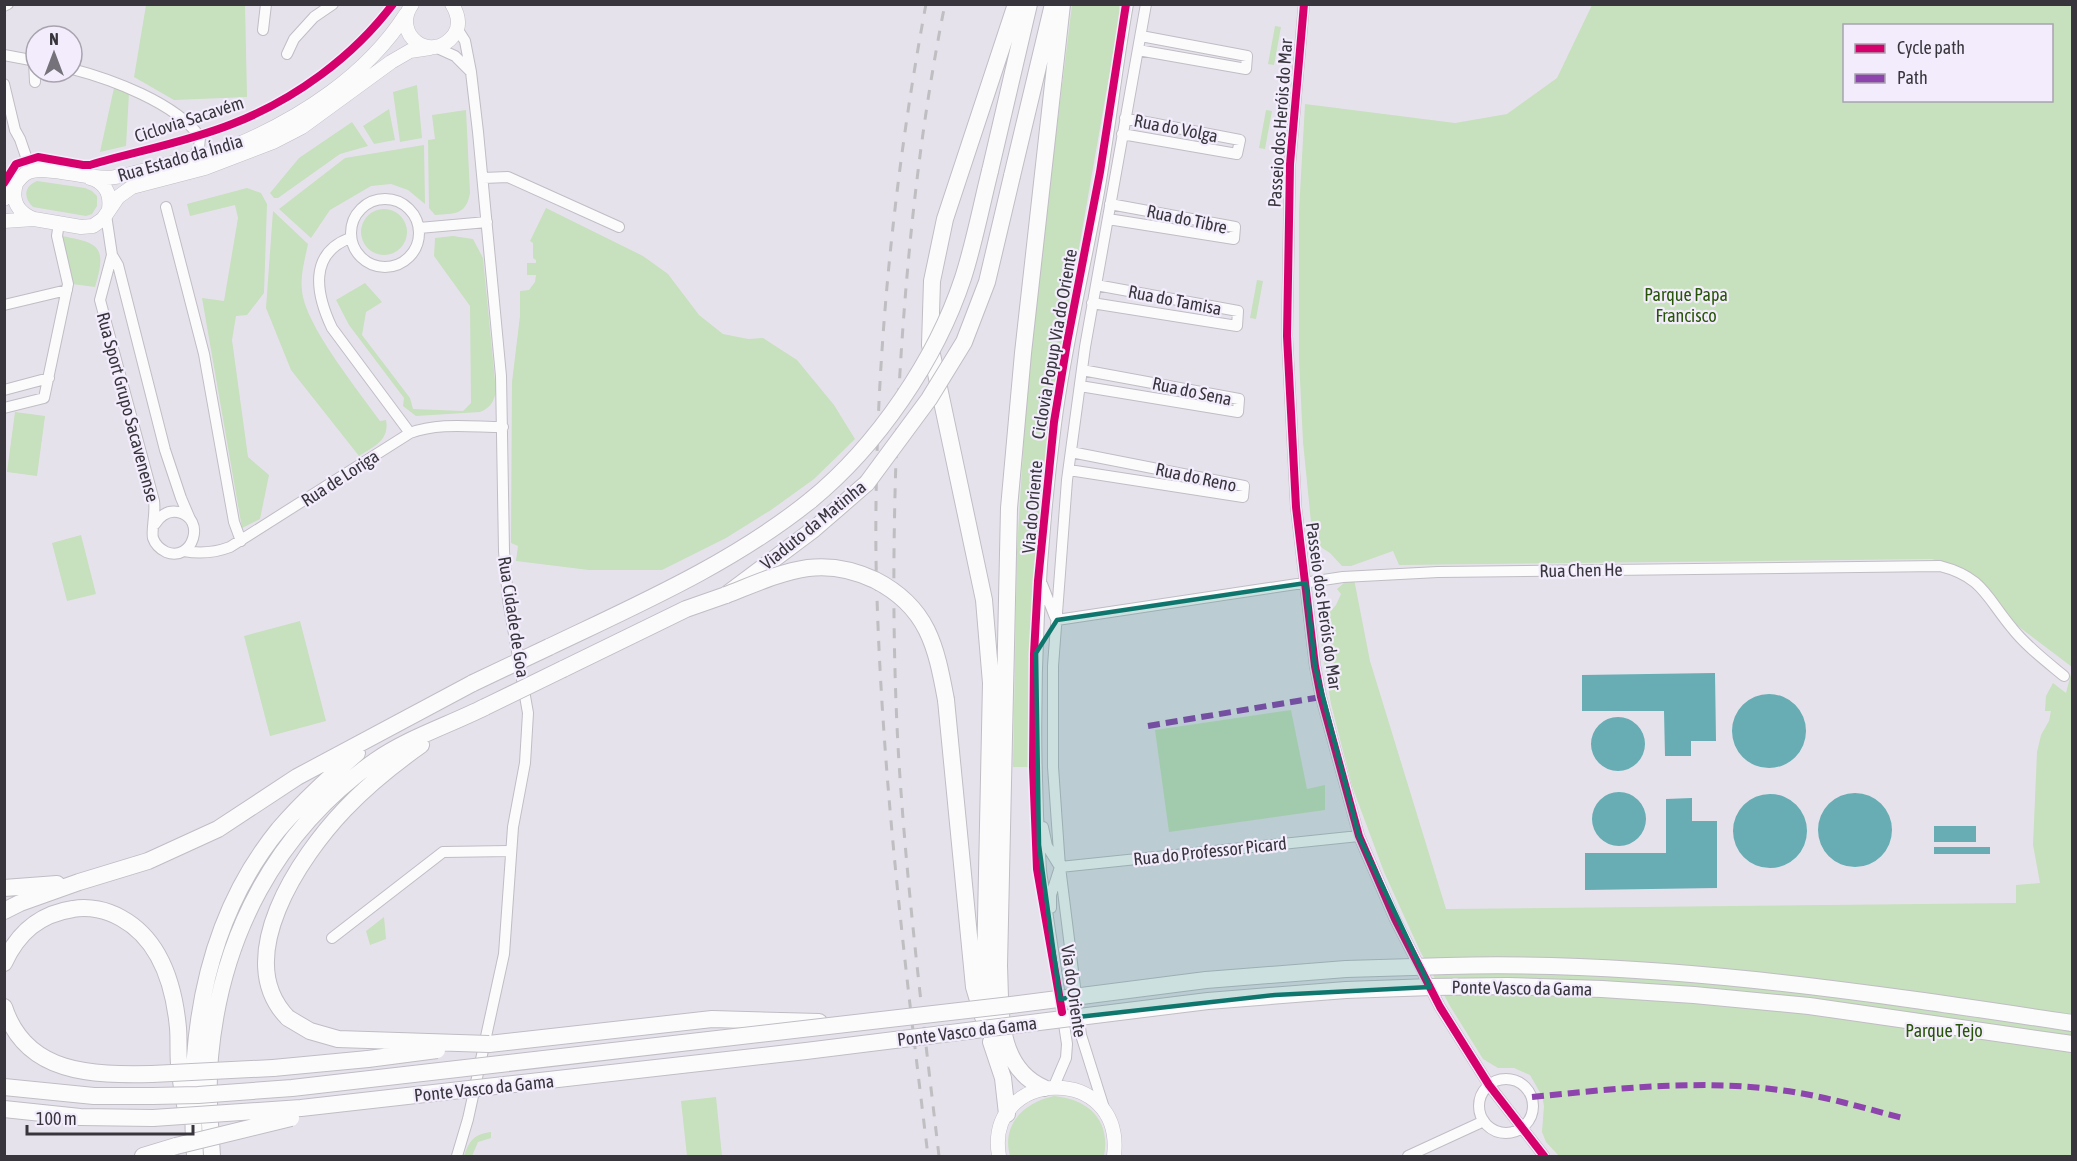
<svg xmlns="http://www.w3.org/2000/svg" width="2077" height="1161" font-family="'Asap Condensed',sans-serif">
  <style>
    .green { fill: #c7e0bd; fill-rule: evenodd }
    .water { fill: #67adb3 }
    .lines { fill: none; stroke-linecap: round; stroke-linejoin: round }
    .minor-casing { stroke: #c0bdc4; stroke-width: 12 }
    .major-casing { stroke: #c0bdc4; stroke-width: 15 }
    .highway-casing { stroke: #c0bdc4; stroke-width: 18 }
    .minor { stroke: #fbfbfc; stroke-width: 10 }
    .major { stroke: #fbfbfc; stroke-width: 14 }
    .highway { stroke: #fbfbfc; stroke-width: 16 }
    .rail { stroke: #bfbec1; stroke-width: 3; stroke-dasharray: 10 10; stroke-linecap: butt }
    .highway-bridge-casing { stroke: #c0bdc4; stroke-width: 18; stroke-linecap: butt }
    .highway-bridge { stroke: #fbfbfc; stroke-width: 16 }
    .quiet { stroke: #8e44ad; stroke-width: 6; stroke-dasharray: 12 6; stroke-linecap: butt }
    .cycleway-casing { stroke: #f3ecfc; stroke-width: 11 }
    .cycleway { stroke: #d6006c; stroke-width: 8 }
    .marked { fill: #0f766e; fill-opacity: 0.2; stroke: #0f766e; stroke-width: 4.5; stroke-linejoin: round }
    .labels { text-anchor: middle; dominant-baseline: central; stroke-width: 4.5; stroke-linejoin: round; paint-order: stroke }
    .street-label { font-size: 18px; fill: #38363c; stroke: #f3ecfc }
    .park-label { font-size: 18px; fill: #275507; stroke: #f3ecfc }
  </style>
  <rect width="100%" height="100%" fill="#e6e2ec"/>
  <!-- green -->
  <path class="green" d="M 146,5 L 245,5 L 247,97 L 174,100 L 134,77 Z
    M 1072,5 L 1119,5 L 1120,14 L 1049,419 L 1037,552 L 1030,666 L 1028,767 L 1013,767 L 1017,550 L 1029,353 Z
    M 1592,5 L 2072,5 L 2072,667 L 2014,623 L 1981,581 L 1970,573 L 1932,559 L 1399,565 L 1393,551 L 1351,566 L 1342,566 L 1330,553 L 1313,542 L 1303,442 L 1299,359 L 1299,211 L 1305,104 L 1455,123 L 1507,114 L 1557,78 ZM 1844,26 L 2052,26 L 2052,100 L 1844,100 Z
    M 1275,26 L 1281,27 L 1274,65 L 1268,64 Z
    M 417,85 L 422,138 L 400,142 L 393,92 Z
    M 114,88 L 129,93 L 126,146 L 100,152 Z
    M 389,109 L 395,140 L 374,144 L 363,126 Z
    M 466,110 L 470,193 C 466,216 454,213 435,215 L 429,208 L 428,140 L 435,139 L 432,115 Z
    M 1266,110 L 1272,111 L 1265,149 L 1259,148 Z
    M 352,122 L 368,146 L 340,154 L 278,198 L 274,198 L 270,193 L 299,158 Z
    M 424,145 L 425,204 L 408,190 L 391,184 L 371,186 L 330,210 L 311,238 L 279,209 L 345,158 Z
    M 37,181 L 85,188 L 92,191 L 97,196 L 97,206 L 92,214 L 86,216 L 33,207 C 23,198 24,186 37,181 Z
    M 247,188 L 261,193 L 267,204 L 264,293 L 247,315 L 236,316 L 232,340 L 248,457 L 269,475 L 260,519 L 242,528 L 202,298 L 224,301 L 238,218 L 235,205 L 190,216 L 187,204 Z
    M 546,208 L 643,256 L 668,274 L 699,315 L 723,334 L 748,339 L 763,338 L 797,360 L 834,405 L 855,439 L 814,479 L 771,510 L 726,538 L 662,570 L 589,570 L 516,561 L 518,546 L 511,543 L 512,382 L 520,316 L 520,291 L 529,290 L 535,282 L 536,275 L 527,275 L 527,263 L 536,263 L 536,260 L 533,258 L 533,243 L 530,241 Z
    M361 232a23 23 0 1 1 46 0a23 23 0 1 1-46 0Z
    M 273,211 L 308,244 C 305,259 300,275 302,290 C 304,324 359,391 380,421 L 386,420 C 390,440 373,447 359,456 L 291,370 L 266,308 Z
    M 62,236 C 100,243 107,247 95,287 L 72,284 Z
    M 453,236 L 473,239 L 483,258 L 496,391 C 494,402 490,408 480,412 L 416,416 L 403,406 L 404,398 L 349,325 L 336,300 L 365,283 L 382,302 L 366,312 L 362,335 L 410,398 L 413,409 L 463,411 L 471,403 L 470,306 L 434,256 L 435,238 Z
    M 1257,280 L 1263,281 L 1256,319 L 1250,318 Z
    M 15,412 L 45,416 L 37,476 L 7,472 Z
    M 81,535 L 96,594 L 67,601 L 52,543 Z
    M 1354,579 L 1370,661 L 1446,909 L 2016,903 L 2016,885 L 2040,883 L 2033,845 L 2037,752 L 2041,735 L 2049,721 L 2051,711 L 2045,711 L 2046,696 L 2053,683 L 2066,693 L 2072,670 L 2072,1156 L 1559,1156 L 1546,1142 L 1542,1132 L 1544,1106 L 1542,1096 L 1530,1075 L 1514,1068 L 1498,1068 L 1483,1059 L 1450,1006 L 1420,951 L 1384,872 L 1352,786 L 1331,704 L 1320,636 L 1322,621 L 1336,605 L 1341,594 L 1337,589 L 1344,583 Z
    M 300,621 L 326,721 L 270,736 L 244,636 Z
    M 1291,710 L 1307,789 L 1325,785 L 1325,810 L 1169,832 L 1155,730 Z
    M 384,917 L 386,939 L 370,945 L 366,931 Z
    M 1054,1096 C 1088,1099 1111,1120 1104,1156 L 1010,1156 C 1001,1124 1025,1102 1054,1096 Z
    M 716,1097 L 722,1156 L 687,1156 L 681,1101 Z
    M 491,1132 L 491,1138 L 478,1142 L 472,1156 L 464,1156 C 469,1141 474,1134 491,1132 Z"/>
  <!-- water -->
  <path class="water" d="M 1715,673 L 1716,741 L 1691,741 L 1691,756 L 1665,756 L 1664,711 L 1582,711 L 1582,675 Z
    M1732 731a37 37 0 1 1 74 0a37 37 0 1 1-74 0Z
    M1591 744a27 27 0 1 1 54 0a27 27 0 1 1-54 0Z
    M1592 819a27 27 0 1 1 54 0a27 27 0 1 1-54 0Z
    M1818 830a37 37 0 1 1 74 0a37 37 0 1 1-74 0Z
    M1733 831a37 37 0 1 1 74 0a37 37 0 1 1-74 0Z
    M 1692,798 L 1692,821 L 1717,821 L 1717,888 L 1585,890 L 1585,853 L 1666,853 L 1666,799 Z
    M 1934,826 L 1976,826 L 1976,842 L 1934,842 Z
    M 1934,847 L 1990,847 L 1990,854 L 1934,854 Z"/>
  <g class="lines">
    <!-- minor casing -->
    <g class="minor-casing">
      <path id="minor" d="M 1304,4 L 1290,164 L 1287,336 L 1296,507 L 1315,666 L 1321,697 L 1359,836 L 1395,919 L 1440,1007 L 1489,1085 L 1544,1156
        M 4,6 L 8,4
        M 263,30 L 266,4
        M 435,47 L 455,56 L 471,72
        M 1138,50 L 1246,69 L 1247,56 L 1141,36
        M 287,54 L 294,39 L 314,17 L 333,4
        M 4,55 L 36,61
        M 34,61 L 35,82
        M 72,69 C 111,79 176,103 200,137 L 199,148 L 193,157
        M 4,84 L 15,130 L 20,139 L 31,171
        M 1122,134 L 1237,154 L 1240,140 L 1125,118
        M 483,178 L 508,177 L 619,227
        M351 233a34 34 0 1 1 68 0a34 34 0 1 1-68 0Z
        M 166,207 L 204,354 L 234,522 L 241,541
        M 106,215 L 112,255 L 118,265 L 165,450 L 181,498 L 190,519
        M 1108,219 L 1234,239 L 1235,227 L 1110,204
        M 419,228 L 487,222
        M 350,238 C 308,254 316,294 332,328 L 410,433
        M 112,255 L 100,300 L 154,501 C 156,513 151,531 153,538 C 155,544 160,549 166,552 C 193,563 207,518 178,512 C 167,510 160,516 155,524
        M 1092,303 L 1237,326 L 1238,311 L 1096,285
        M 4,305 L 67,290
        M 1080,386 L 1238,412 L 1239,399 L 1082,370
        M 4,390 L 49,378
        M 4,408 L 44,398 L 68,284 L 57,236 L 59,223
        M 1069,470 L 1243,497 L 1244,486 L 1071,452
        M 184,551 C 200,554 214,553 230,547 L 410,433 C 439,422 472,427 503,427
        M 1042,584 L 1055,617
        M 1057,620 L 1343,577 L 1438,572 L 1940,566 C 1983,577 1986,597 2012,628 C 2026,646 2046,661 2064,676
        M 1043,827 L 1047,846 L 1060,867 L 1051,895 L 1051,908
        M 1060,867 L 1359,836
        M 332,938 L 443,852 L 511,851
        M1479 1106a27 27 0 1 1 54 0a27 27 0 1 1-54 0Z
        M 1054,1086 L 1066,1058 L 1067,1044 L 1041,871 C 1031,721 1037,572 1056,424 C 1066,346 1085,269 1099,192 C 1110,130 1117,67 1128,4
        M 1104,1108 L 1081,1035 L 1060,867 L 1053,767 L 1053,666 L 1067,480 L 1085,347 L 1146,4
        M 457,1156 L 468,1119 L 504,954 L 513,827 L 525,763 L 528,713 L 508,600 L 504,551 L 501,376 L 478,132 L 471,72 L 465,41 L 458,30
        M 1408,1156 L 1484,1121"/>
    </g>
    <!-- major casing -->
    <g class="major-casing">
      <path id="major" d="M 412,4 C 391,34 431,65 454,35 C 461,25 458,14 452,4
        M 90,178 C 105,182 111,194 109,209
        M 16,184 C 11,200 18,213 34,219
        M 4,199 C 11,191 17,180 25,174 C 42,162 91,182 115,177 C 131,175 147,169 164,165 C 187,159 212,155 234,146 C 301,118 367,75 406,14
        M 4,221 L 34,219 L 81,227 L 93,226 L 103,219 L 118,197 L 132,187 L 205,168 L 273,142 L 302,127 L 391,62 L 410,51 L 430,48
        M 999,1156 C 984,1068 1125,1062 1114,1156"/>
    </g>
    <!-- highway casing -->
    <g class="highway-casing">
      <path id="highway" d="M 990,171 L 1029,4
        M 1012,176 L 1053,4
        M 549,647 C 639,604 733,563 811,500
        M 563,669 L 686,609 L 726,595 L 814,529 L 867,483
        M 946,700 L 974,987 L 983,1017
        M 4,888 L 57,884
        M 4,911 L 20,903 L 79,882 L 148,861 L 218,829 L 297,777 L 473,683
        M 4,963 C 18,933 39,914 73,909 C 89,906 107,910 121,918 C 161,940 174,985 178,1028 C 179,1040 178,1052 179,1064 C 180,1078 183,1092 185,1105
        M 1447,966 C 1656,960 1866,992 2072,1023
        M 1432,987 L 1508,986 L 1602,989 L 1694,995 L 1809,1006 L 2072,1044
        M 4,1007 C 26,1075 93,1075 152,1074
        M 288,1018 C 230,959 300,856 345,809 C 368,785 394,764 421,745
        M 991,1042 L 1003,1078 L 1007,1114
        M 489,1044 L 712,1019 L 819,1022
        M 995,1052 L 985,968 L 991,683 L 984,600 L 930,345 L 932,281 L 945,219 L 1016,4
        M 273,1068 L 368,1059
        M 4,1087 L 94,1096 L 153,1096
        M 1044,1088 C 996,1067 1001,1010 999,966 L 1009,508 L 1023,353 L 1062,4
        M 4,1109 L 80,1117 L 153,1118
        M 143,1156 L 176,1146
        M 195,1156 C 187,1041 203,922 279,829 C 303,801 330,777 357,753
        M 212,1156 C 210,1123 207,1090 210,1057 C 221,936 275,832 375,761 C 408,738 449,725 485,707"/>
    </g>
    <!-- minor -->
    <use href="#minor" class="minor"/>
    <!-- major -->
    <use href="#major" class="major"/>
    <!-- highway -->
    <use href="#highway" class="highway"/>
    <!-- rail -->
    <path class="rail" d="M 926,4 C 892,187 874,374 876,560 C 880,760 904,958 928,1156
      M 939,1156 C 923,1020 906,883 898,746 C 892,633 893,521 898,408 C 905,272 918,138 945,4"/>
    <!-- highway-bridge casing -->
    <g class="highway-bridge-casing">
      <path id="highway-bridge" d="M 867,483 L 929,399 L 964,342 L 987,282 L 1012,176
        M 811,500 C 877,446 936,360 963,278 C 974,244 981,207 990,171
        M 726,595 C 752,585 780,572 808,568 C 832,565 854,570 875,580 C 928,607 936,646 946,700
        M 473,683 L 549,647
        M 485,707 L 563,669
        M 288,1018 L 310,1031 L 338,1039 L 489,1044
        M 368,1059 L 437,1050
        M 152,1074 L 273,1068
        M 153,1096 L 198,1095 L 292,1088 L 1011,1005 L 1206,980 L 1346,969 L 1447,966
        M 153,1118 L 301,1108 L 806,1051 L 1208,1001 L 1346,990 L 1432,987
        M 176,1146 L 291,1118"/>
    </g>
    <!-- highway-bridge -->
    <use href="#highway-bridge" class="highway-bridge"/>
    <!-- quiet -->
    <path class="quiet" d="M 1148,726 L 1321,697
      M 1532,1097 C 1622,1088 1714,1077 1805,1094 C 1838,1100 1871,1110 1903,1118"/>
    <!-- cycleway casing -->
    <g class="cycleway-casing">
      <path id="cycleway" d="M 1304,4 L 1290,164 L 1287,336 L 1296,507 L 1315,666 L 1321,697 L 1359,836 L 1395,919 L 1440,1007 L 1489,1085 L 1544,1156
        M 4,183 L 16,164 L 38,157 L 83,165 L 90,165 C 137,151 187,142 232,124 C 294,100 353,57 393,4
        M 1062,1012 L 1037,869 L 1033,767 L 1034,654 L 1038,581 L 1054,422 L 1067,343 L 1100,172 L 1126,4"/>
    </g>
    <!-- cycleway -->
    <use href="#cycleway" class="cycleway"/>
  </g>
  <!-- marked area -->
  <path class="marked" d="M 1306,583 L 1315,666 L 1359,836 L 1430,987 L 1275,995 L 1078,1017 L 1075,997 L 1060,999 L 1039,845 L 1036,653 L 1057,620 Z"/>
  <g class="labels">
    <!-- street labels -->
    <g class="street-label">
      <text transform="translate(189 119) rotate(-18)">Ciclovia Sacavém</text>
      <text transform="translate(1280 123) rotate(-86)">Passeio dos Heróis do Mar</text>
      <text transform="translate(1176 128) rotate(11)">Rua do Volga</text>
      <text transform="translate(180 158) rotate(-16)">Rua Estado da Índia</text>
      <text transform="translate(1187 219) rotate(12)">Rua do Tibre</text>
      <text transform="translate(1175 300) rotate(11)">Rua do Tamisa</text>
      <text transform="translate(1054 344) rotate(-80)">Ciclovia Popup Via do Oriente</text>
      <text transform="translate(1192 391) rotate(12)">Rua do Sena</text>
      <text transform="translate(128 407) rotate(75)">Rua Sport Grupo Sacavenense</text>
      <text transform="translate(1196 477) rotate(12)">Rua do Reno</text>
      <text transform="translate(340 478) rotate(-33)">Rua de Loriga</text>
      <text transform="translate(1032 507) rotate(-85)">Via do Oriente</text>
      <text transform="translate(813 525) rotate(-39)">Viaduto da Matinha</text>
      <text transform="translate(1581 570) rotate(-1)">Rua Chen He</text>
      <text transform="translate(1324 606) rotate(82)">Passeio dos Heróis do Mar</text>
      <text transform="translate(514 617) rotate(81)">Rua Cidade de Goa</text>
      <text transform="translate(1210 851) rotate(-6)">Rua do Professor Picard</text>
      <text transform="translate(1522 988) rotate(1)">Ponte Vasco da Gama</text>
      <text transform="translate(1074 991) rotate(82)">Via do Oriente</text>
      <text transform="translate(967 1031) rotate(-7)">Ponte Vasco da Gama</text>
      <text transform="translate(484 1088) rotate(-6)">Ponte Vasco da Gama</text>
    </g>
    <!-- park labels -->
    <g class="park-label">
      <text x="1686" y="294">Parque Papa<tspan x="1686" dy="21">Francisco</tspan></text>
      <text x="1944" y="1030">Parque Tejo</text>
    </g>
  </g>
  <!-- border -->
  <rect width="2077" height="1161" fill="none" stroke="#38363c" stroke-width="12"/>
  <!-- legend -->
  <rect x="1843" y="24" width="210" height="78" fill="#f3ecfc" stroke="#a8a3af" stroke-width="1.5"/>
  <rect x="1855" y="44" width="30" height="9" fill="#d6006c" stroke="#a8a3af" stroke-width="1.5"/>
  <text x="1897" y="54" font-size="18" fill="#38363c">Cycle path</text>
  <rect x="1855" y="74" width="30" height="9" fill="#8e44ad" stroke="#a8a3af" stroke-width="1.5"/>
  <text x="1897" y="84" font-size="18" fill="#38363c">Path</text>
  <!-- north arrow -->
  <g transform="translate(54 54)"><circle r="28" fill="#f3ecfc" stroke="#a8a3af" stroke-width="1.5"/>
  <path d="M0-4.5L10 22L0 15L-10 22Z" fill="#75727a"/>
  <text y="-9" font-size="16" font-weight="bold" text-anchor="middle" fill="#38363c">N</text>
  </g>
  <!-- scale -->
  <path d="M27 1125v9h166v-9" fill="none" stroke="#38363c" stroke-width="3"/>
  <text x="36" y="1125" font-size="18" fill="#38363c" stroke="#f3ecfc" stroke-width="4.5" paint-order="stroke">100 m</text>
</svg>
